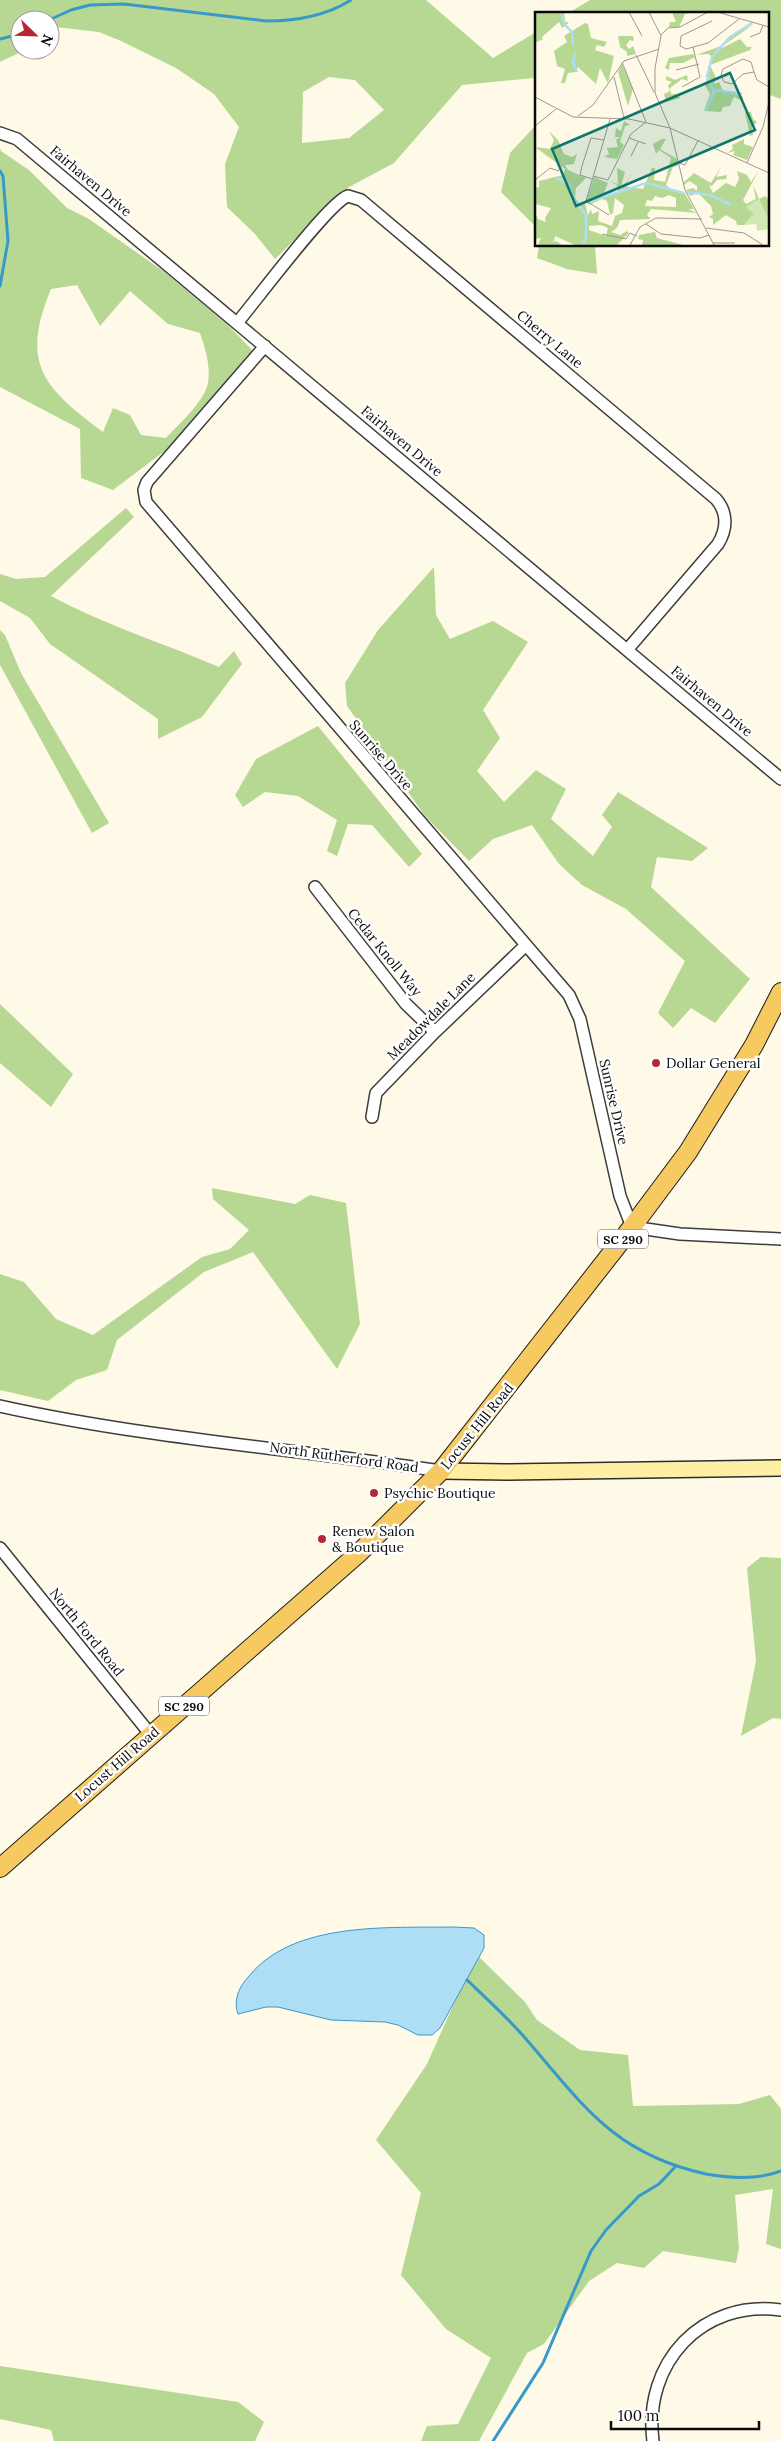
<svg xmlns="http://www.w3.org/2000/svg" width="781" height="2441" font-family="Lora,serif">
  <style>
    .forest { fill: #b6d893; fill-rule: evenodd }
    .water { fill: #aedef5; stroke: #3798ca }
    .lines { fill: none; stroke-linecap: round; stroke-linejoin: round }
    .stream { stroke: #3798ca; stroke-width: 3 }
    .street-casing { stroke: #3d3d3d; stroke-width: 14 }
    .secondary-casing { stroke: #2c2c2c; stroke-width: 18 }
    .primary-casing { stroke: #1b1b1b; stroke-width: 20 }
    .street { stroke: #fff; stroke-width: 11 }
    .secondary { stroke: #feefa4; stroke-width: 15 }
    .primary { stroke: #f6c961; stroke-width: 18 }
    .poi-dot { fill: #b72635; stroke: #fff; stroke-width: 2 }
    .labels { text-anchor: middle; dominant-baseline: central; stroke-width: 5; stroke-linejoin: round; paint-order: stroke }
    .shield { fill: #fff; stroke: #545454; stroke-width: 1 }
    .shield-label { font-size: 12px; font-weight: bold; fill: #0a0a0a }
    .street-label { font-size: 14px; fill: #0a0a0a; stroke: #fff }
    .poi-label { font-size: 14px; fill: #0a0a0a; stroke: #fff; text-anchor: start }
    .inset-river { fill: none; stroke: #aedef5; stroke-width: 2.5 }
    .inset-road { fill: none; stroke: #9d998f; stroke-width: 1 }
    .view { fill: #0f766e; fill-opacity: 0.15; stroke: #0f766e; stroke-width: 2.5 }
    .inset-edge { fill: none; stroke: #0a0a0a; stroke-width: 2.5 }
  </style>
  <rect width="100%" height="100%" fill="#fff9e8"/>
  <!-- forest -->
  <path class="forest" d="M 0,0 L 426,0 L 493,58 L 536,32 L 536,81 L 534,78 L 462,85 L 394,163 L 349,187 L 275,259 L 255,234 L 227,207 L 225,164 L 239,127 L 214,94 L 176,68 L 121,41 L 99,32 L 55,27 L 50,31 L 50,20 L 20,20 L 20,50 L 25,50 L 0,62 ZM 329,77 L 355,80 L 384,110 L 349,138 L 302,143 L 303,92 Z
    M 590,0 L 781,0 L 781,99 L 767,94 L 767,14 L 567,14 Z
    M 536,125 L 536,227 L 501,192 L 510,153 Z
    M 0,148 L 1,151 L 29,170 L 67,208 L 89,219 L 163,271 L 227,324 L 253,351 L 166,450 L 113,490 L 81,478 L 80,429 L 0,387 ZM 77,285 L 100,326 L 130,291 L 168,324 L 200,333 C 205,348 211,366 208,383 C 204,402 179,424 166,438 L 141,435 L 130,415 L 113,408 L 103,432 C 43,387 20,364 51,289 Z
    M 539,245 L 595,245 L 597,274 L 567,269 L 537,258 Z
    M 126,508 L 134,517 L 51,596 C 105,625 163,643 219,667 L 234,651 L 242,664 L 202,717 L 158,739 L 158,719 L 50,644 L 30,618 L 0,601 L 0,574 L 16,579 L 45,577 Z
    M 434,567 L 436,615 L 450,639 L 493,621 L 528,642 L 483,710 L 500,738 L 477,771 L 504,802 L 536,770 L 566,789 L 551,819 L 593,856 L 612,827 L 602,815 L 618,792 L 708,848 L 692,861 L 657,857 L 651,887 L 750,979 L 715,1023 L 691,1008 L 673,1028 L 658,1013 L 685,961 L 626,909 L 582,885 L 559,864 L 532,825 L 493,839 L 469,861 L 425,816 L 347,706 L 345,683 L 378,630 Z
    M 0,630 L 5,635 L 21,673 L 109,823 L 92,833 L 0,665 Z
    M 318,726 L 422,854 L 409,867 L 372,825 L 348,824 L 337,856 L 327,851 L 337,820 L 298,796 L 265,792 L 243,807 L 235,795 L 256,759 Z
    M 0,1004 L 73,1074 L 51,1107 L 0,1063 Z
    M 212,1188 L 295,1204 L 310,1195 L 346,1203 L 360,1324 L 337,1369 L 253,1252 L 204,1272 L 117,1340 L 107,1370 L 76,1380 L 48,1401 L 0,1390 L 0,1274 L 24,1282 L 56,1319 L 93,1335 L 202,1257 L 230,1249 L 249,1230 L 213,1199 Z
    M 761,1557 L 781,1558 L 781,1719 L 773,1718 L 741,1736 L 756,1661 L 747,1568 Z
    M 476,1954 L 525,2002 L 537,2020 L 580,2050 L 628,2055 L 633,2106 L 739,2104 L 770,2095 L 781,2109 L 781,2249 L 766,2244 L 773,2189 L 735,2195 L 739,2248 L 736,2263 L 663,2251 L 644,2268 L 617,2263 L 589,2281 L 544,2344 L 527,2353 L 479,2441 L 421,2441 L 427,2426 L 458,2424 L 491,2358 L 446,2329 L 401,2275 L 421,2193 L 376,2140 L 427,2064 Z
    M 0,2366 L 238,2402 L 264,2422 L 255,2441 L 54,2441 L 51,2430 L 0,2419 Z"/>
  <!-- water -->
  <path class="water" d="M 453,1927 L 474,1928 L 484,1935 L 484,1948 L 440,2028 L 432,2035 L 418,2035 L 398,2025 L 385,2022 L 331,2020 L 278,2007 L 266,2007 L 238,2014 C 233,2000 239,1987 249,1976 C 294,1921 389,1928 453,1927 Z"/>
  <g class="lines">
    <!-- stream -->
    <path class="stream" d="M 49,20 L 71,10 L 90,5 L 124,4 L 266,21 C 295,21 326,16 351,0
      M 0,39 L 20,34
      M 0,171 L 3,176 L 8,241 L 0,286
      M 467,1980 C 487,1999 508,2018 526,2039 C 583,2105 614,2154 706,2174 C 729,2178 759,2180 781,2171
      M 493,2441 L 543,2363 L 591,2251 L 606,2230 L 639,2196 L 659,2184 L 675,2167"/>
    <!-- street casing -->
    <g class="street-casing">
      <path id="street" d="M 0,133 L 17,139 L 781,779
        M 237,323 C 255,302 329,202 348,196 L 361,200 L 716,499 C 728,513 727,529 718,544 L 627,650
        M 265,346 L 147,482 L 144,490 L 146,502 L 569,995 L 580,1019 L 620,1196 L 632,1227 L 680,1234 L 781,1239
        M 315,887 L 406,1004 L 435,1032
        M 372,1117 L 376,1093 L 435,1032 L 526,945
        M 0,1406 C 145,1438 294,1449 441,1471
        M 0,1548 L 151,1735
        M 653,2441 C 643,2363 702,2299 781,2310"/>
    </g>
    <!-- secondary casing -->
    <g class="secondary-casing">
      <path id="secondary" d="M 441,1471 L 507,1472 L 781,1468"/>
    </g>
    <!-- primary casing -->
    <g class="primary-casing">
      <path id="primary" d="M 0,1868 L 360,1552 L 441,1471 L 632,1227 L 688,1152 L 754,1045 L 781,992"/>
    </g>
    <!-- street -->
    <use href="#street" class="street"/>
    <!-- secondary -->
    <use href="#secondary" class="secondary"/>
    <!-- primary -->
    <use href="#primary" class="primary"/>
  </g>
  <!-- markers -->
  <g class="poi-dot">
    <circle cx="656" cy="1063" r="5"/>
    <circle cx="374" cy="1493" r="5"/>
    <circle cx="322" cy="1539" r="5"/>
  </g>
  <g class="labels">
    <!-- shield labels -->
    <g class="shield">
      <rect x="598" y="1229.5" width="50" height="19" rx="4"/>
      <rect x="159" y="1696.5" width="50" height="19" rx="4"/>
    </g>
    <g class="shield-label">
      <text x="623" y="1239">SC 290</text>
      <text x="184" y="1706">SC 290</text>
    </g>
    <!-- street labels -->
    <g class="street-label">
      <text transform="translate(91 181) rotate(40)">Fairhaven Drive</text>
      <text transform="translate(550 339) rotate(40)">Cherry Lane</text>
      <text transform="translate(402 441) rotate(40)">Fairhaven Drive</text>
      <text transform="translate(712 701) rotate(40)">Fairhaven Drive</text>
      <text transform="translate(381 755) rotate(49)">Sunrise Drive</text>
      <text transform="translate(385 952) rotate(51)">Cedar Knoll Way</text>
      <text transform="translate(431 1016) rotate(-45)">Meadowdale Lane</text>
      <text transform="translate(614 1102) rotate(77)">Sunrise Drive</text>
      <text transform="translate(477 1426) rotate(-51)">Locust Hill Road</text>
      <text transform="translate(344 1457) rotate(8)">North Rutherford Road</text>
      <text transform="translate(87 1632) rotate(51)">North Ford Road</text>
      <text transform="translate(117 1764) rotate(-41)">Locust Hill Road</text>
    </g>
    <!-- poi labels -->
    <g class="poi-label">
      <text x="666" y="1063">Dollar General</text>
      <text x="384" y="1493">Psychic Boutique</text>
      <text x="332" y="1531">Renew Salon<tspan x="332" dy="16">&amp; Boutique</tspan></text>
    </g>
  </g>
  <!-- overview -->
  <g transform="translate(535 12)">
    <rect width="234" height="234" fill="#fff9e8"/>
    <path d="M 224,187 L 234,208 L 234,217 L 222,219 L 221,212 L 209,213 L 219,202 L 210,195 Z" fill="#d1e7b4"/>
    <path d="M 0,0 L 29,0 L 30,9 L 34,11 L 27,16 L 24,10 L 7,25 L 8,27 L 0,31 ZM 137,0 L 155,1 L 150,2 L 144,15 L 134,15 L 135,10 L 141,10 ZM 50,11 L 53,12 L 56,26 L 72,30 L 69,35 L 62,33 L 60,38 L 79,44 L 73,71 L 65,56 L 61,72 L 43,55 L 41,60 L 33,61 L 30,71 L 26,71 L 30,57 L 22,54 L 19,39 L 32,30 L 29,24 ZM 219,12 L 179,40 L 205,27 L 212,35 L 217,35 L 215,38 L 175,53 L 181,66 L 179,72 L 184,70 L 188,79 L 207,84 L 208,89 L 199,85 L 195,94 L 188,95 L 186,100 L 169,99 L 175,82 L 170,73 L 177,46 L 174,42 L 161,43 L 186,34 L 198,23 ZM 83,24 L 98,24 L 99,29 L 95,28 L 91,33 L 94,37 L 98,34 L 101,42 L 92,44 L 92,40 L 85,35 ZM 158,42 L 160,45 L 148,51 L 135,51 L 134,58 L 130,56 L 134,46 ZM 87,52 L 98,77 L 93,94 L 83,60 ZM 152,63 L 153,69 L 147,67 L 135,76 L 136,82 L 142,82 L 145,86 L 131,90 L 129,82 L 135,79 L 133,73 L 137,70 L 131,68 L 131,64 L 140,68 ZM 210,100 L 216,100 L 218,107 L 222,110 L 217,115 L 218,123 L 215,124 ZM 89,109 L 95,113 L 90,114 L 85,130 L 89,133 L 82,147 L 69,145 L 74,142 L 72,136 L 83,135 L 81,128 L 85,125 L 80,125 L 81,116 L 86,119 ZM 14,119 L 23,128 L 29,142 L 37,145 L 42,142 L 39,152 L 30,153 L 33,158 L 51,166 L 41,176 L 40,186 L 46,193 L 50,191 L 53,203 L 56,197 L 57,202 L 64,199 L 63,209 L 77,214 L 80,204 L 87,201 L 89,193 L 80,186 L 78,201 L 75,203 L 72,189 L 67,187 L 54,193 L 51,190 L 59,165 L 73,171 L 68,184 L 81,182 L 83,178 L 82,173 L 74,169 L 83,172 L 82,156 L 90,160 L 85,178 L 98,161 L 89,174 L 108,177 L 117,156 L 120,156 L 119,168 L 130,170 L 136,146 L 124,138 L 121,142 L 118,132 L 127,127 L 131,127 L 125,137 L 142,147 L 143,154 L 138,155 L 131,173 L 139,180 L 149,180 L 159,197 L 153,197 L 162,201 L 116,197 L 112,203 L 116,207 L 85,208 L 82,216 L 76,220 L 85,223 L 92,219 L 94,221 L 82,233 L 40,233 L 20,224 L 19,229 L 13,231 L 21,229 L 27,233 L 3,233 L 6,226 L 0,227 L 0,200 L 3,207 L 11,210 L 10,206 L 16,196 L 0,192 L 0,176 L 4,175 L 4,169 L 28,163 L 30,157 L 0,135 L 15,137 L 19,128 ZM 134,183 L 141,186 L 141,195 L 110,194 L 112,188 L 117,189 L 120,184 L 127,186 ZM 66,213 L 73,216 L 71,224 L 54,218 L 54,214 ZM 209,127 L 209,132 L 218,135 L 212,148 L 198,143 L 200,139 L 192,141 L 198,137 L 197,133 ZM 187,153 L 181,165 L 192,163 L 191,167 L 182,168 L 177,174 L 174,173 L 178,181 L 191,171 L 200,175 L 204,167 L 202,159 L 212,163 L 216,170 L 224,158 L 208,188 L 211,192 L 221,187 L 218,173 L 224,187 L 230,184 L 234,187 L 234,208 L 224,187 L 211,195 L 219,202 L 209,213 L 202,213 L 201,209 L 191,203 L 178,213 L 178,207 L 174,205 L 178,202 L 176,194 L 163,181 L 155,184 L 151,178 L 158,176 L 162,179 L 162,174 L 154,169 L 149,173 L 148,171 L 159,161 L 176,171 ZM 120,220 L 122,226 L 148,233 L 107,233 L 108,228 L 103,227 L 104,223 Z" fill="#b6d893" fill-rule="evenodd"/>
    <path class="inset-river" d="M 26,0 L 30,13 L 37,20 L 38,34M 40,41 L 38,51 L 42,60M 179,78 L 207,82M 171,99 L 179,80 L 172,64 L 177,45 L 195,25 L 217,11M 21,166 L 33,171 L 39,188 L 51,203 L 51,225 L 48,233M 152,180 L 175,183 L 196,193M 53,190 L 111,171 L 149,181"/>
    <path class="inset-road" d="M 94,0 L 107,24M 114,0 L 126,24 L 120,56 L 120,81 L 135,116 L 150,178 L 179,233M 182,0 L 234,15M 177,9 L 146,24 L 145,34 L 151,37 L 173,31 L 204,7M 126,23 L 133,16 L 145,15 L 173,0M 215,25 L 225,21 L 228,13M 101,43 L 119,80M 208,47 L 216,50 L 219,60 L 208,62 L 197,72 L 189,70 L 186,63 L 188,57 ZM 141,58 L 164,52M 219,60 L 222,68 L 234,75M 79,65 L 89,106M 147,75 L 165,65 L 158,35M 0,85 L 38,105 L 94,107 L 135,116 L 234,161M 43,104 L 58,93 L 89,49 L 124,37M 0,114 L 21,97M 94,126 L 111,132M 96,144 L 103,130M 144,151 L 150,153 L 163,129M 212,151 L 228,115 L 234,90M 58,164 L 73,168 L 96,122 L 111,110 L 87,50M 57,167 L 45,163 L 47,154 L 56,126 L 69,128M 0,168 L 15,156 L 24,159M 74,203 L 51,189 L 75,107M 111,212 L 126,222 L 165,226 L 174,223M 171,216 L 209,221 L 228,233M 67,222 L 91,227 L 95,221 L 102,224M 178,231 L 200,231M 95,233 L 105,215 L 121,206 L 167,207"/>
    <path class="view" d="M 195,61 L 220,118 L 41,194 L 17,137 Z"/>
    <rect width="234" height="234" class="inset-edge"/>
  </g>
  <!-- north arrow -->
  <g transform="translate(35 35) rotate(113)"><circle r="24" fill="#ffffff" stroke="#9d9d9d"/>
  <path d="M0-4L9 19L0 12L-9 19Z" fill="#b72635"/>
  <text y="-8" font-size="14" font-weight="bold" text-anchor="middle" fill="#0a0a0a">N</text>
  </g>
  <!-- scale -->
  <path d="M611 2421v8h148v-8" fill="none" stroke="#0a0a0a" stroke-width="2.5"/>
  <text x="618" y="2421" font-size="15" fill="#0a0a0a" stroke="#ffffff" stroke-width="4" paint-order="stroke">100 m</text>
</svg>
